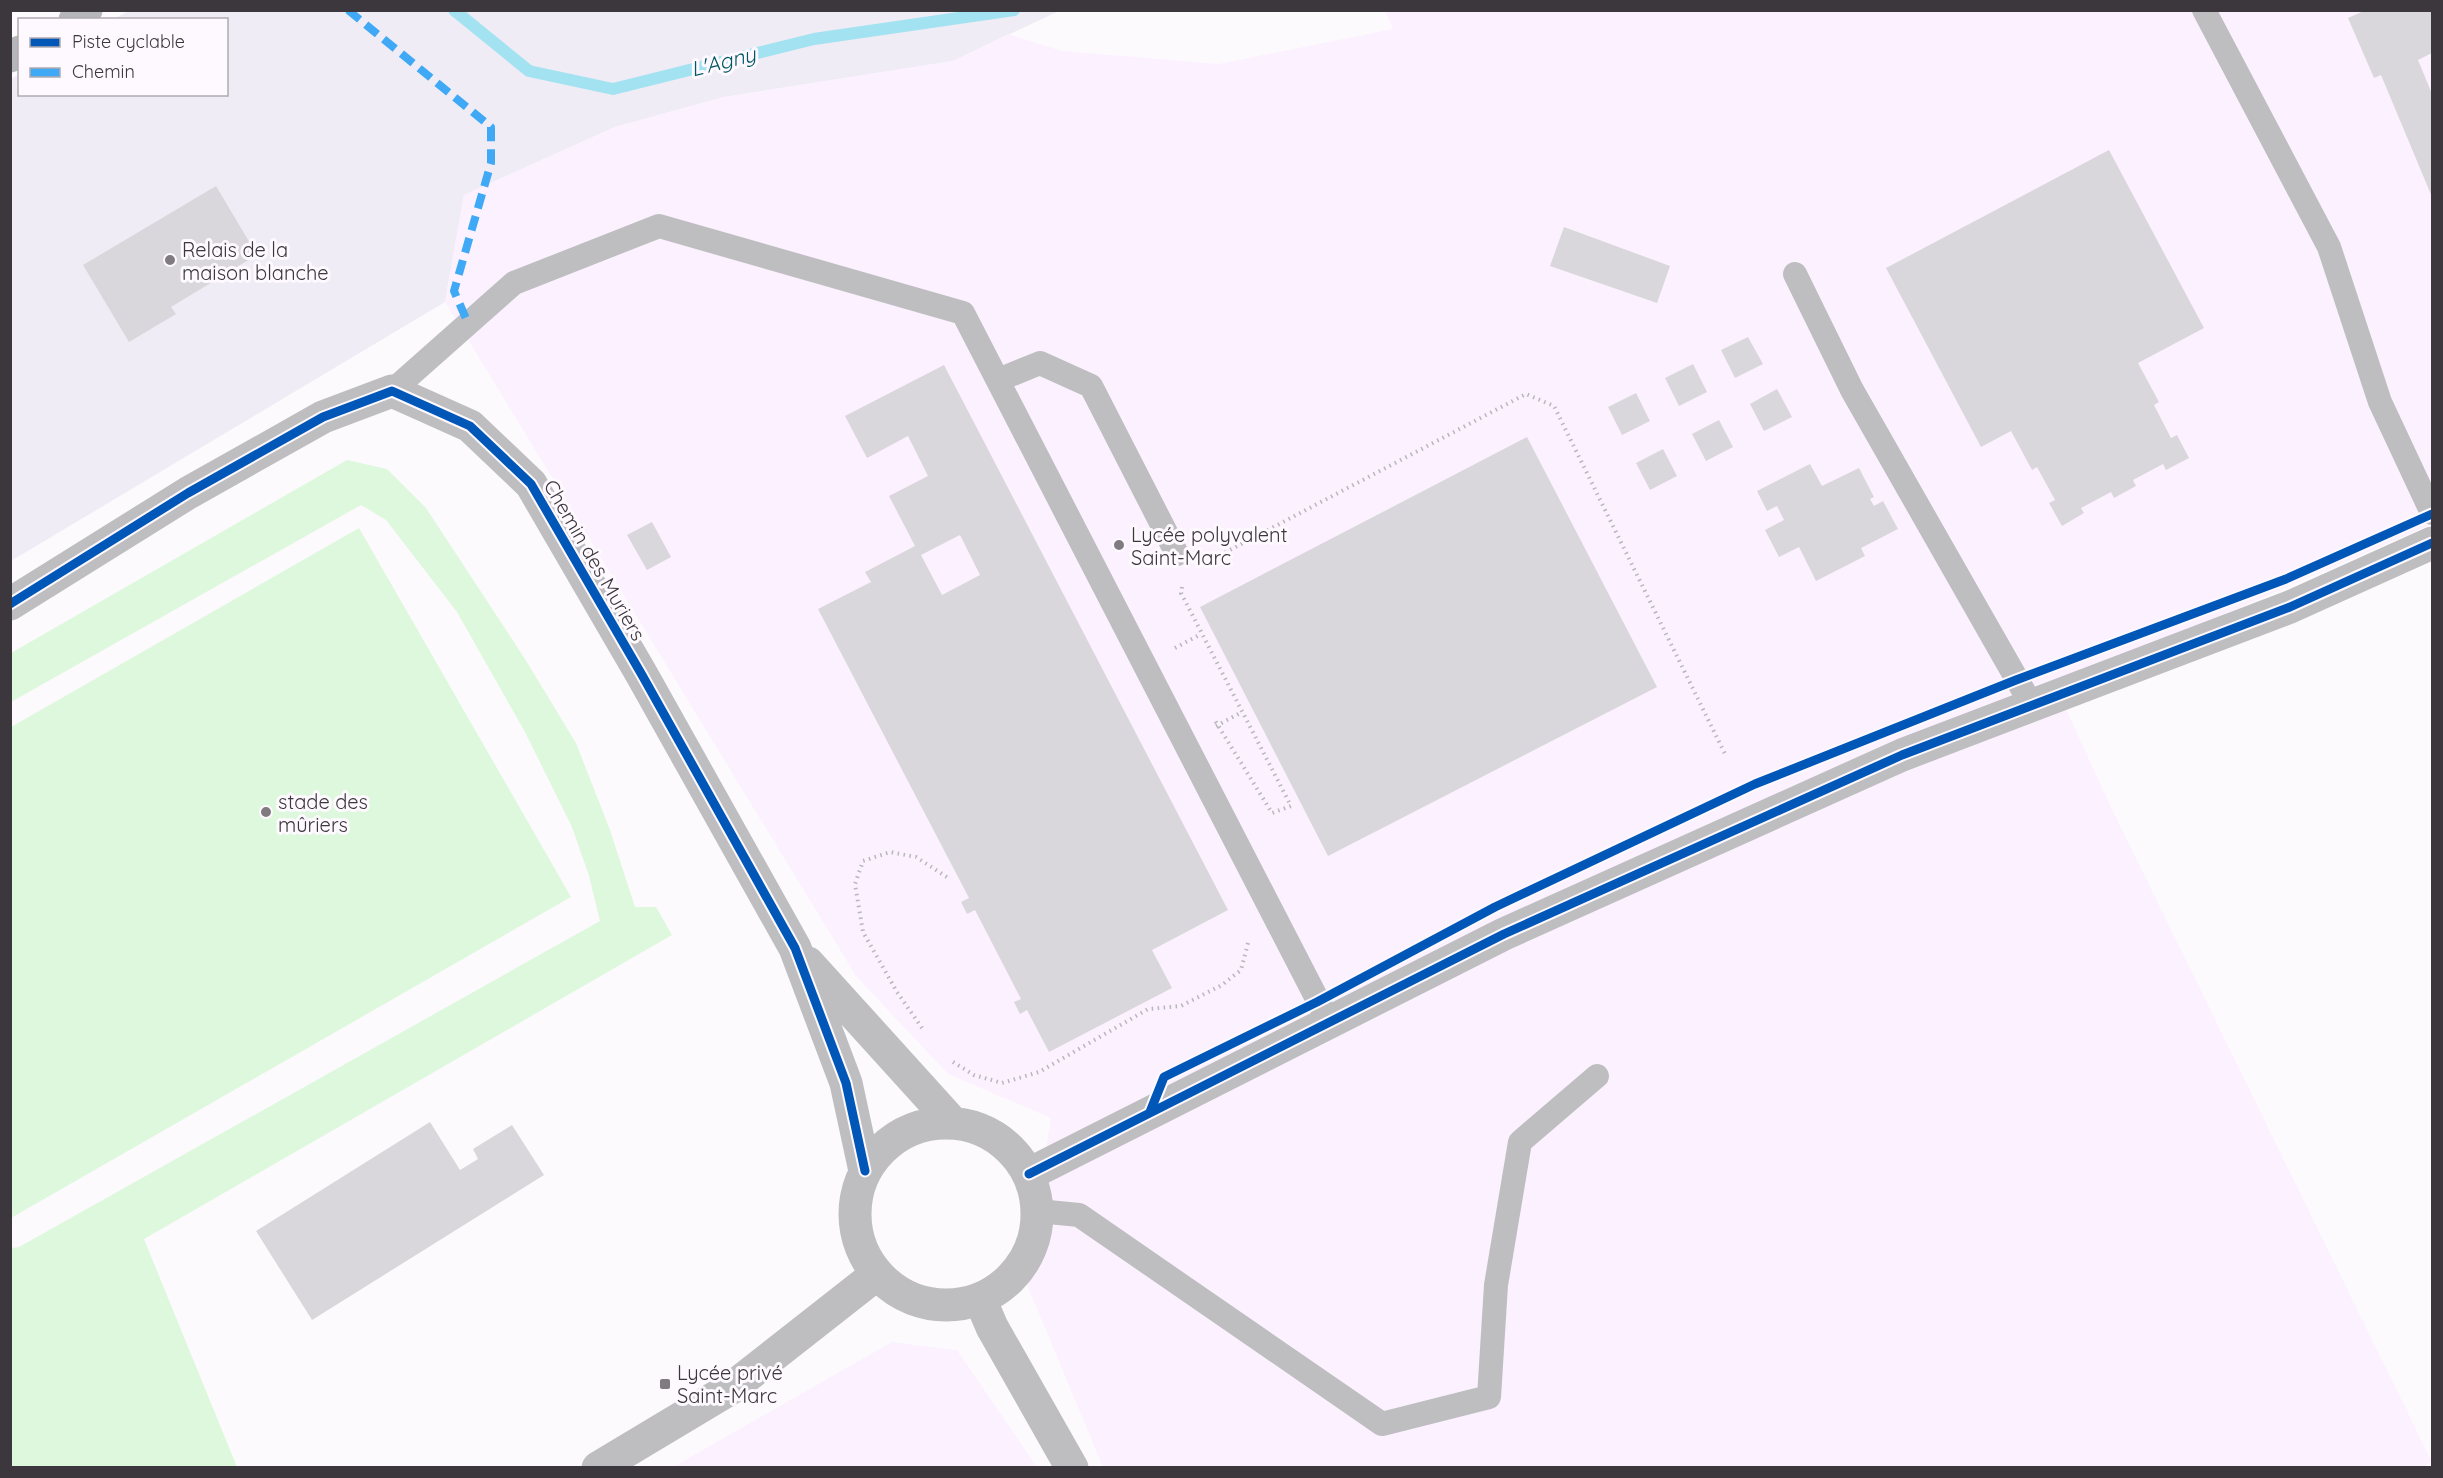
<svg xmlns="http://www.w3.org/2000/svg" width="2443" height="1478" font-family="Quicksand,sans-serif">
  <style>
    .commercial { fill: #efecf5 }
    .built { fill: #fcf1ff; fill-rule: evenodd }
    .green { fill: #ddf8dc }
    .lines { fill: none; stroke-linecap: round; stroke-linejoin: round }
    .stream { stroke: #a3e2f1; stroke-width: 12 }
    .building { fill: #dad7dc; fill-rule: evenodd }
    .path { stroke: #b7b8ba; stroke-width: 4; stroke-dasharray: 1.5 4.5; stroke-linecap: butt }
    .service { stroke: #bebec1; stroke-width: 24 }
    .minor { stroke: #bebec1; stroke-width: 33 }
    .tertiary { stroke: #bebec1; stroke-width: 33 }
    .primary { stroke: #b6b7ba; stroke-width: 33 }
    .quiet { stroke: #3fa9f5; stroke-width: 8; stroke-dasharray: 15 8; stroke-linecap: butt }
    .cycleway-casing { stroke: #fef9ff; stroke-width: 13 }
    .cycleway { stroke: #0057b8; stroke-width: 9 }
    .poi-dot { fill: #7f7b80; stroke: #fef9ff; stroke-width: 2 }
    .labels { text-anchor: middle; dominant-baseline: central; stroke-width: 6; stroke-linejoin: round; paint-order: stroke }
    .poi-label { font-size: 20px; fill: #3b373c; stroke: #fef9ff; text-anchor: start }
    .street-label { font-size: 20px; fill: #3b373c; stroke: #fef9ff }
    .water-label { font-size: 21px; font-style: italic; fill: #005663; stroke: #fef9ff }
  </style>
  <rect width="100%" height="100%" fill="#fdfafe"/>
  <!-- commercial -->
  <path class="commercial" d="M 129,11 L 1059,11 L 953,61 L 724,97 L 615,127 L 464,195 L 445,302 L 11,561 L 10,80 L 19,74 L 20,94 L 226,94 L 226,20 L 113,19 Z"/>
  <!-- built -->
  <path class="built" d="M 1384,10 L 2432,11 L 2432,524 L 2056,687 L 2109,803 L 2432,1462 L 2421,1468 L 1103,1467 L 1025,1280 L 1051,1118 L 948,1074 L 856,976 L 445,302 L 464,195 L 615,127 L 724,97 L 953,61 L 1008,34 L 1062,51 L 1219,64 L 1393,29 ZM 1724,805 L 1547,884 L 1616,850 Z
    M 892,1342 L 957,1350 L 1037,1467 L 673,1467 Z"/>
  <!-- green -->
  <path class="green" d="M 347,460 L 387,469 L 426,508 L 525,659 L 576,743 L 610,830 L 635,907 L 656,907 L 672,935 L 144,1239 L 237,1467 L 11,1467 L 11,1248 L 19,1247 L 600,921 L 589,876 L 572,827 L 525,732 L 457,612 L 386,520 L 361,505 L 11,702 L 11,653 Z
    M 359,528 L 571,897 L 11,1218 L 11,727 Z"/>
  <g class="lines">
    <!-- stream -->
    <path class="stream" d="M 454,10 L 529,71 L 613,89 L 814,39 L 1014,10"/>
  </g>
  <!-- building -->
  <path class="building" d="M 2366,10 L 2432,10 L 2432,53 L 2418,60 L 2432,94 L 2432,197 L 2381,75 L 2374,78 L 2348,18 Z
    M 2109,150 L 2204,328 L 2138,363 L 2159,402 L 2154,405 L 2171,438 L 2177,435 L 2189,458 L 2166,470 L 2163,464 L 2133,480 L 2136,486 L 2114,498 L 2111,492 L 2081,508 L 2084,513 L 2062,526 L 2049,503 L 2055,500 L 2037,467 L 2032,470 L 2011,431 L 1981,447 L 1886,268 Z
    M 216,186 L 257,255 L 171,307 L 176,314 L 129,342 L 83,265 Z
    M 1564,227 L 1670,266 L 1657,303 L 1550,266 Z
    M 1748,337 L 1763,364 L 1735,378 L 1721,350 Z
    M 1693,364 L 1707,392 L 1679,406 L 1665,378 Z
    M 944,365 L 1228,910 L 1152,950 L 1172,988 L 1049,1052 L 1027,1010 L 1020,1014 L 1014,1002 L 1021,999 L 975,910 L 967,914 L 961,902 L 969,898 L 818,609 L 871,582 L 865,572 L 915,546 L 889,496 L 928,476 L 908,436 L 867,458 L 845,416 ZM 960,535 L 980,575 L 942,595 L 921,555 Z
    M 1777,389 L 1792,417 L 1764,431 L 1750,404 Z
    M 1636,393 L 1650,421 L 1622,435 L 1608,407 Z
    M 1719,420 L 1733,447 L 1706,461 L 1692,434 Z
    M 1527,437 L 1657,687 L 1328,856 L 1200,607 Z
    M 1663,449 L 1677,476 L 1650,490 L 1636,463 Z
    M 1810,464 L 1822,486 L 1859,468 L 1874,497 L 1870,499 L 1874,506 L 1883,501 L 1898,529 L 1861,548 L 1865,556 L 1816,581 L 1799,547 L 1779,557 L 1765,530 L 1784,520 L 1777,506 L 1767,511 L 1757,491 Z
    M 652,522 L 671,557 L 647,570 L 627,535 Z
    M 430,1122 L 460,1170 L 478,1159 L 473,1149 L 512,1125 L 544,1175 L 312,1320 L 256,1231 Z"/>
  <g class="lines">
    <!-- path -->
    <path class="path" d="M 1209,561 L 1526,394 L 1554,406 L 1726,756
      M 1182,587 L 1181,593 L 1291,806 L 1272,813 L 1214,719
      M 1175,648 L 1201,634
      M 1216,726 L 1242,712
      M 922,1028 L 897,992 L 863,932 L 855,884 L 863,861 L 890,852 L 916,857 L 950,879
      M 953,1062 L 974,1075 L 1002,1083 L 1039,1072 L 1148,1009 L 1181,1006 L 1222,985 L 1241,970 L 1248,943"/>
    <!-- service -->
    <path class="service" d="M 2204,10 L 2329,247 L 2380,402 L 2432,513
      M 1795,274 L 1852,390 L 2031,704
      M 998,380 L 1040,363 L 1091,386 L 1177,554
      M 392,391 L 514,283 L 659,226 L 963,313 L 1329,1022
      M 1038,1211 L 1079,1215 L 1382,1424 L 1489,1397 L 1496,1285 L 1520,1142 L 1597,1076"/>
    <!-- minor -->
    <path class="minor" d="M 980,1299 L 992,1327 L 1072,1468
      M 598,1468 L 733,1387 L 877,1274"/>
    <!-- tertiary -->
    <path class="tertiary" d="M 10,604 L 188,493 L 323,417 L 392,391 L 470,426 L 531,484 L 642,675 L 795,948 L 846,1083 L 865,1171
      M 808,963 L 952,1122
      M855 1214a91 91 0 1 1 182 0a91 91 0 1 1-182 0Z
      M 1029,1174 L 1504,934 L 1902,755 L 2290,607 L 2432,543"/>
    <!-- primary -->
    <path class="primary" d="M 75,20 L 86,10
      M 10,56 L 20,52"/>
    <!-- quiet -->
    <path class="quiet" d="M 348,10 L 491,127 L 491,163 L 454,291 L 468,323"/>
    <!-- cycleway casing -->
    <g class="cycleway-casing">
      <path id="cycleway" d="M 10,604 L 188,493 L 323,417 L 392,391 L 470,426 L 531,484 L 642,675 L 795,948 L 846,1083 L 865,1171
        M 1150,1112 L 1164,1077 L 1317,1002 L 1495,907 L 1755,784 L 2016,680 L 2286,579 L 2432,514
        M 1029,1174 L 1504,934 L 1902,755 L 2290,607 L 2432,543"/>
    </g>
    <!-- cycleway -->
    <use href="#cycleway" class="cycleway"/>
  </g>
  <!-- markers -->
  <g class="poi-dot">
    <circle cx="170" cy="260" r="6"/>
    <circle cx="1119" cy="545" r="6"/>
    <circle cx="266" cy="812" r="6"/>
    <rect x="659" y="1378" width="12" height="12" rx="3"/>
  </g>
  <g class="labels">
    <!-- poi labels -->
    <g class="poi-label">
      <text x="182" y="249">Relais de la<tspan x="182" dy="23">maison blanche</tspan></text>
      <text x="1131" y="534">Lycée polyvalent<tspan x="1131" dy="23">Saint-Marc</tspan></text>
      <text x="278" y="801">stade des<tspan x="278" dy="23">mûriers</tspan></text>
      <text x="677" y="1372">Lycée privé<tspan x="677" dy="23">Saint-Marc</tspan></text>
    </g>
    <!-- street labels -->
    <g class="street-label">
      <text transform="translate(595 560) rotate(60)">Chemin des Muriers</text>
    </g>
    <!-- water labels -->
    <g class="water-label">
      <text transform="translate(723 61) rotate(-14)">L'Agny</text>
    </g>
  </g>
  <!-- border -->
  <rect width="2443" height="1478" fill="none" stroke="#3b373c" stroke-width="24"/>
  <!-- legend -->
  <rect x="18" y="18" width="210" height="78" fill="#fef9ff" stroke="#b0abb1" stroke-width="1.5"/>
  <rect x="30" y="38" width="30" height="9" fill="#0057b8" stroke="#b0abb1" stroke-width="1.5"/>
  <text x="72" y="48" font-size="18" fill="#3b373c">Piste cyclable</text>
  <rect x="30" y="68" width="30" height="9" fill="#3fa9f5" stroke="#b0abb1" stroke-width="1.5"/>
  <text x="72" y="78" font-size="18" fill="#3b373c">Chemin</text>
</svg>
